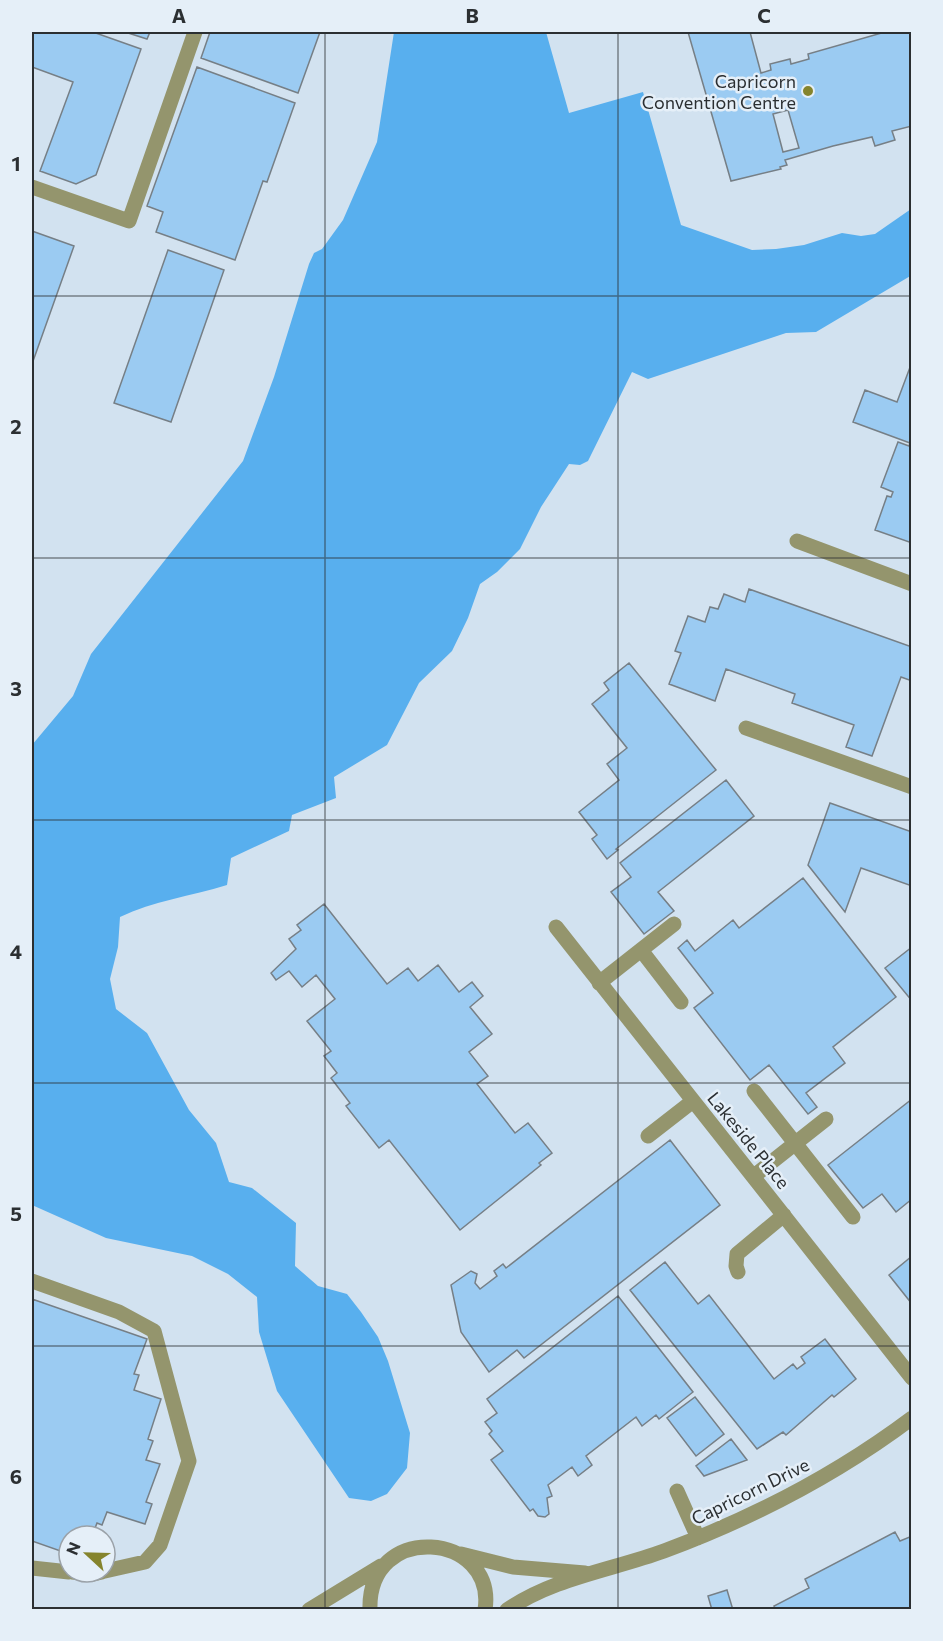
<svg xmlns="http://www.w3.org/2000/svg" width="943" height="1641" font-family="Commissioner,sans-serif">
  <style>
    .built { fill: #d2e2f0; fill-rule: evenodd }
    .water { fill: #58afee }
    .building { fill: #9bcbf2; stroke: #767f86; stroke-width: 1.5; fill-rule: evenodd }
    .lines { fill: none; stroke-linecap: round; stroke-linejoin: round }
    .minor { stroke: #94956d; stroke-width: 15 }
    .grid { fill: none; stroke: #2b2f32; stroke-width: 1.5; stroke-opacity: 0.55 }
    .poi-dot { fill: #85842d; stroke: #e5eff8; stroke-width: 2 }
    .labels { text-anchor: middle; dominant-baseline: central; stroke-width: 5; stroke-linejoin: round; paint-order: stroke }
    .poi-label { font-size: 18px; fill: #2b2f32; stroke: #e5eff8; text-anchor: end }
    .street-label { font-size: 18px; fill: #2b2f32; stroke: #e5eff8 }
    .neatline { fill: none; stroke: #2b2f32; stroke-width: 2 }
    .grid-label { font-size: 20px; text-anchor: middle; font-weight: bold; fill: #2b2f32 }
  </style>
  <rect width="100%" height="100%" fill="#e5eff8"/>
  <!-- built -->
  <path class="built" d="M 32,32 L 911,32 L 911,1609 L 32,1610 ZM 69,1536 L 105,1536 L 105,1572 L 69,1572 Z"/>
  <!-- water -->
  <path class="water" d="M 394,32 L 546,32 L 569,113 L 643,92 L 681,225 L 752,250 L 776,249 L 804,245 L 842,233 L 861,236 L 875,234 L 911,209 L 912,275 L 816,332 L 786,333 L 648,379 L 632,372 L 588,461 L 580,465 L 569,464 L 541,507 L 520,549 L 497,572 L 480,584 L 468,618 L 452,651 L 419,683 L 387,745 L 334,777 L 336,798 L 292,815 L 289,831 L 231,858 L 227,885 C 191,896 153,901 120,917 L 118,947 L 110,979 L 116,1009 L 147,1033 L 189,1110 L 216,1143 L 229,1182 L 252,1188 L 296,1223 L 295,1266 L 318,1286 L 347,1294 L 361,1312 L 378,1337 L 388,1361 L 410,1433 L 407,1468 L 387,1494 L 371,1501 L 349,1498 L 277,1391 L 259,1332 L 257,1297 L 228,1274 L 192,1256 L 106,1238 L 32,1205 L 32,745 L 73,696 L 91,654 L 243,461 L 274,377 L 309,264 L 314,253 L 322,249 L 343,220 L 377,142 Z"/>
  <!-- building -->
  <path class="building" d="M 32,32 L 93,32 L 141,49 L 96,175 L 76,184 L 40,171 L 73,82 L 32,67 Z
    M 125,32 L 150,32 L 147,39 Z
    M 210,32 L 320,32 L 298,93 L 201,58 Z
    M 688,32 L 750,32 L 761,73 L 771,70 L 770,64 L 790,59 L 791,64 L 809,59 L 808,54 L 885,32 L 912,32 L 912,126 L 892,131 L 895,140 L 875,146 L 872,137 L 833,146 L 785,160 L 787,165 L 780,167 L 781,169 L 731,181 ZM 788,110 L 799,148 L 783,152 L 773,114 Z
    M 197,67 L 295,103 L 267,182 L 263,181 L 235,260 L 156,232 L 163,212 L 147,206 Z
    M 32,231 L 74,246 L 32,364 Z
    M 168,250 L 224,270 L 171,422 L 114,403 Z
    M 912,362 L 912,543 L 875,530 L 887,496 L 891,497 L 893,492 L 881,487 L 898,442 L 909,446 L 910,443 L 853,422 L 865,390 L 897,402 Z
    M 749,589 L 912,647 L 912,681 L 901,677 L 872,756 L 846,747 L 854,725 L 792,703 L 795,694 L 726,669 L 715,701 L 669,684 L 681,653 L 675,651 L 688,616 L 705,622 L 710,607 L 718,609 L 724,594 L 745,602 Z
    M 629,663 L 716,770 L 616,849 L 618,850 L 607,859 L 592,839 L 597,835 L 579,812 L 619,780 L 607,764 L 627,748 L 592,704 L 609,690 L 604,683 Z
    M 726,780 L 754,816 L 658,892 L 674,911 L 644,934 L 611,892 L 631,877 L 620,863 Z
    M 830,803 L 912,832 L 912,886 L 861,868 L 845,912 L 808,865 Z
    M 803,878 L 896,997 L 833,1047 L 845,1063 L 806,1093 L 817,1107 L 808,1114 L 769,1065 L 750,1080 L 694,1008 L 713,993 L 678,948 L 687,940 L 695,951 L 733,920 L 739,928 Z
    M 324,904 L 387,984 L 408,968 L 418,981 L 438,965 L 459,992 L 472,982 L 483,996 L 470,1007 L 492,1034 L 469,1052 L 488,1076 L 477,1084 L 515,1133 L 528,1123 L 552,1153 L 539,1163 L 541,1165 L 460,1230 L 389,1140 L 379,1148 L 346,1106 L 350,1103 L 331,1078 L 337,1073 L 324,1056 L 331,1051 L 307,1021 L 335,999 L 316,975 L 302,987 L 289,971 L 276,980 L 271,973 L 296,949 L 289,939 L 301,930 L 297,925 Z
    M 912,947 L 912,1001 L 885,968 Z
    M 912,1099 L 912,1199 L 896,1212 L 882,1194 L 863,1208 L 828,1165 Z
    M 670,1140 L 720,1205 L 524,1358 L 517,1350 L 489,1372 L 461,1332 L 451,1285 L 471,1271 L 477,1274 L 475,1283 L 480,1289 L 497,1276 L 494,1271 L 503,1264 L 506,1268 Z
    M 912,1256 L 912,1304 L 889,1275 Z
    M 665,1262 L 698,1304 L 709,1295 L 774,1379 L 793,1364 L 797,1369 L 805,1363 L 801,1357 L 825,1339 L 856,1379 L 834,1397 L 832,1395 L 786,1435 L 783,1432 L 757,1449 L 630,1290 Z
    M 618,1296 L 693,1392 L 659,1419 L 656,1415 L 642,1426 L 636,1417 L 586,1456 L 592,1465 L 578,1476 L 572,1467 L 548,1485 L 552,1496 L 547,1498 L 549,1514 L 545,1517 L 538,1516 L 533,1509 L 530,1511 L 491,1460 L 503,1451 L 489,1434 L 492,1431 L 485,1422 L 497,1413 L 487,1399 Z
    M 32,1299 L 147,1339 L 134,1374 L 139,1375 L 134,1390 L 161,1399 L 148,1439 L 153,1441 L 146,1460 L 160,1464 L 146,1502 L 152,1504 L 145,1524 L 107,1512 L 102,1525 L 97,1523 L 92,1536 L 69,1536 L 69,1554 L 32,1541 Z
    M 695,1397 L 724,1434 L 696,1456 L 667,1418 Z
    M 731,1439 L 747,1460 L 704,1476 L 696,1466 Z
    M 895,1532 L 900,1541 L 912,1536 L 912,1610 L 776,1610 L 774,1606 L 809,1588 L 805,1579 Z
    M 727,1590 L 733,1610 L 712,1610 L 708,1596 Z"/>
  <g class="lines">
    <!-- minor -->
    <path class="minor" d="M 32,187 L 129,221 L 195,32
      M 797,541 L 912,584
      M 746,728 L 912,787
      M 556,927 L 912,1378
      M 641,950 L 681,1002
      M 599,983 L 674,924
      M 754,1091 L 853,1217
      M 648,1136 L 693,1101
      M 754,1176 L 826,1119
      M 738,1272 L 736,1266 L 737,1254 L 784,1215
      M 32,1281 L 119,1312 L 154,1331 L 189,1461 L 160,1545 L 145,1562 L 105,1571
      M 677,1491 L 698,1538
      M 461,1554 L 513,1567 L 585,1573
      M 32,1568 L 69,1572
      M 72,1572 L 93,1574 L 102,1572
      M 309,1610 L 381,1566
      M 370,1610 C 367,1520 497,1532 485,1610
      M 507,1610 C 553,1578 612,1570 664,1551 C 753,1518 836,1475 912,1418"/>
  </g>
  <!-- grid -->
  <path class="grid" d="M 325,32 L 325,1610M 618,32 L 618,1610M 32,296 L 912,296M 32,558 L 912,558M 32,820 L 912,820M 32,1083 L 912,1083M 32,1346 L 912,1346"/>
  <!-- markers -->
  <circle class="poi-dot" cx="808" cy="91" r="6"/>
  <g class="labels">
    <!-- poi labels -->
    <g class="poi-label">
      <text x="796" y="81">Capricorn<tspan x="796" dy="21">Convention Centre</tspan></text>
    </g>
    <!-- street labels -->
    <g class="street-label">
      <text transform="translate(749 1140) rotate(51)">Lakeside Place</text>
      <text transform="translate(750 1491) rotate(-26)">Capricorn Drive</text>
    </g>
  </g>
  <!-- border -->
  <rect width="943" height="1641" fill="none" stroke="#e5eff8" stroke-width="66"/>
  <!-- north arrow -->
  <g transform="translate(87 1554) rotate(292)"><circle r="28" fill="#e5eff8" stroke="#9ba2a9" stroke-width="1.5"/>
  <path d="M0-4.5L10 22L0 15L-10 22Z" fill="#85842d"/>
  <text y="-9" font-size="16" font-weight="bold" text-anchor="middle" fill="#2b2f32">N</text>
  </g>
  <rect x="33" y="33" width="877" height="1575" class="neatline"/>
  <g class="grid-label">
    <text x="179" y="23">A</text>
    <text x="472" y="23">B</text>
    <text x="764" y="23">C</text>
    <text x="16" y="171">1</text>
    <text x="16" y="434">2</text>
    <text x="16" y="696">3</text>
    <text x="16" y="959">4</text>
    <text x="16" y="1221">5</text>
    <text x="16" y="1484">6</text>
  </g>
</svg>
